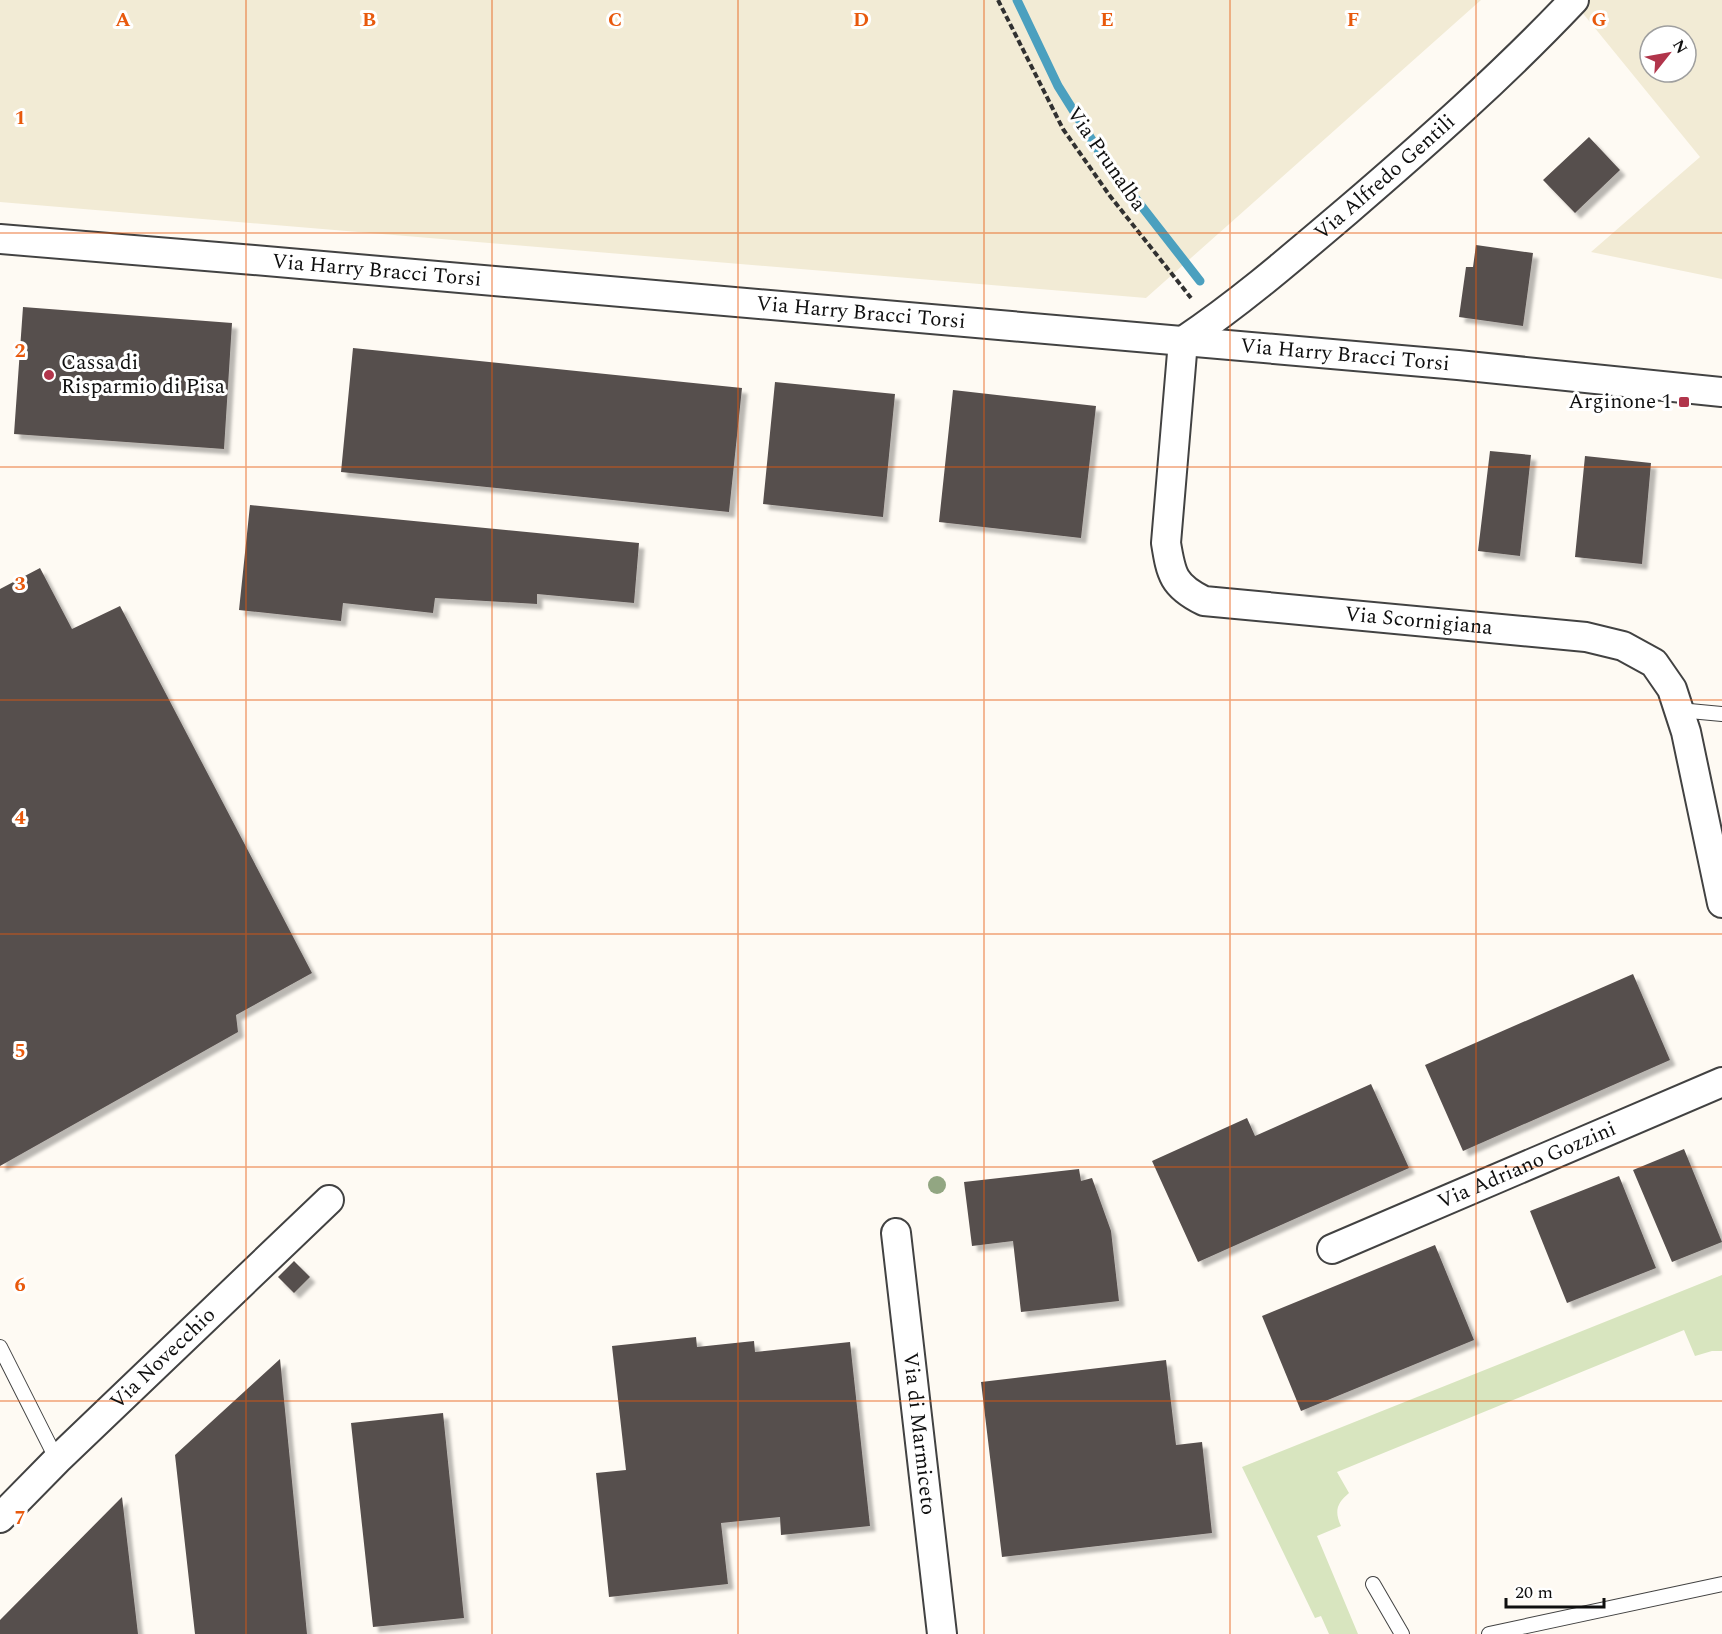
<svg xmlns="http://www.w3.org/2000/svg" width="1722" height="1634" font-family="Spectral,serif">
  <style>
    .farmland { fill: #f2ebd5; fill-rule: evenodd }
    .green { fill: #d8e5bf }
    .lines { fill: none; stroke-linecap: round; stroke-linejoin: round }
    .stream { stroke: #4ba0bf; stroke-width: 9 }
    .building { fill: #574f4d; filter: url(#shadow) }
    .service-casing { stroke: #424242; stroke-width: 16 }
    .minor-casing { stroke: #424242; stroke-width: 32 }
    .path { stroke: #313131; stroke-width: 4; stroke-dasharray: 6 3; stroke-linecap: butt }
    .service { stroke: #fff; stroke-width: 14 }
    .minor { stroke: #fff; stroke-width: 28 }
    .tree { fill: #92a682 }
    .grid { fill: none; stroke: #e8590c; stroke-width: 1.5; stroke-opacity: 0.55 }
    .poi-dot { fill: #b1354b; stroke: #fff; stroke-width: 2 }
    .labels { text-anchor: middle; dominant-baseline: central; stroke-width: 6; stroke-linejoin: round; paint-order: stroke }
    .street-label { font-size: 21px; fill: #0f0f0f; stroke: #fff }
    .poi-label { font-size: 21px; fill: #0f0f0f; stroke: #fff; text-anchor: start }
    .grid-label { font-size: 20px; text-anchor: middle; font-weight: bold; fill: #e8590c; stroke: #fff; stroke-width: 6; stroke-linejoin: round; paint-order: stroke }
  </style>
  <defs>
    <filter id="shadow"><feDropShadow dx="5.5" dy="5.5" stdDeviation="1.5" flood-color="#0004"/></filter>
  </defs>
  <rect width="100%" height="100%" fill="#fefaf3"/>
  <!-- farmland -->
  <path class="farmland" d="M 0,0 L 1481,0 L 1146,298 L 0,202 Z
    M 1572,0 L 1722,0 L 1722,279 L 1591,252 L 1700,157 ZM 1650,36 L 1686,36 L 1686,72 L 1650,72 Z"/>
  <!-- green -->
  <path class="green" d="M 1722,1275 L 1722,1351 L 1712,1351 L 1695,1356 L 1684,1330 L 1337,1472 L 1349,1493 C 1337,1503 1334,1511 1341,1526 L 1317,1536 L 1358,1634 L 1329,1634 L 1321,1616 L 1315,1618 L 1242,1467 Z"/>
  <g class="lines">
    <!-- stream -->
    <path class="stream" d="M 1017,0 L 1058,86 L 1100,153 L 1200,281"/>
  </g>
  <!-- building -->
  <path class="building" d="M 1589,137 L 1620,170 L 1575,213 L 1543,180 Z
    M 1476,245 L 1533,253 L 1523,326 L 1459,317 L 1466,267 L 1473,267 Z
    M 23,307 L 232,323 L 224,449 L 14,434 Z
    M 353,348 L 742,388 L 729,512 L 341,472 Z
    M 775,382 L 895,394 L 883,517 L 763,504 Z
    M 953,390 L 1096,406 L 1081,538 L 939,522 Z
    M 1490,451 L 1531,455 L 1520,556 L 1478,551 Z
    M 1585,456 L 1651,463 L 1642,564 L 1575,557 Z
    M 250,505 L 639,543 L 634,603 L 537,594 L 537,604 L 435,598 L 433,613 L 343,603 L 341,621 L 239,610 Z
    M 40,568 L 72,629 L 120,606 L 312,973 L 236,1015 L 238,1032 L 0,1166 L 0,589 Z
    M 1633,974 L 1670,1060 L 1463,1151 L 1425,1065 Z
    M 1371,1084 L 1409,1168 L 1198,1262 L 1152,1161 L 1247,1118 L 1255,1136 Z
    M 1684,1149 L 1722,1242 L 1672,1262 L 1633,1170 Z
    M 1079,1169 L 1081,1181 L 1092,1178 L 1111,1231 L 1119,1301 L 1021,1312 L 1013,1241 L 972,1246 L 964,1182 Z
    M 1619,1176 L 1656,1268 L 1567,1303 L 1530,1211 Z
    M 1435,1245 L 1474,1340 L 1301,1411 L 1262,1316 Z
    M 294,1261 L 310,1277 L 294,1293 L 278,1277 Z
    M 696,1337 L 697,1347 L 754,1341 L 755,1352 L 850,1342 L 870,1526 L 781,1535 L 780,1517 L 721,1523 L 728,1584 L 609,1597 L 596,1473 L 626,1470 L 612,1346 Z
    M 280,1359 L 307,1634 L 195,1634 L 175,1455 Z
    M 1166,1360 L 1176,1445 L 1202,1442 L 1212,1533 L 1002,1557 L 981,1382 Z
    M 443,1413 L 464,1618 L 373,1627 L 351,1423 Z
    M 122,1497 L 138,1634 L 0,1634 L 0,1620 Z"/>
  <g class="lines">
    <!-- service casing -->
    <g class="service-casing">
      <path id="service" d="M 1679,710 L 1722,714
        M 0,1347 L 57,1460
        M 1373,1584 L 1402,1634
        M 1489,1634 L 1722,1584"/>
    </g>
    <!-- minor casing -->
    <g class="minor-casing">
      <g id="minor">
        <path id="s1" d="M 0,239 L 254,260 L 1458,365 L 1722,392"/>
        <path id="s2" d="M 1183,341 L 1166,543 C 1171,574 1173,586 1204,601 L 1586,637 L 1623,646 L 1654,663 L 1672,689 L 1686,732 L 1722,903"/>
        <path id="s3" d="M 1183,341 C 1241,302 1294,256 1347,211 C 1425,144 1503,75 1574,0"/>
        <path id="s4" d="M 896,1233 L 942,1634"/>
        <path id="s5" d="M 1332,1249 L 1722,1082"/>
        <path id="s6" d="M 0,1518 L 57,1460 L 329,1200"/>
      </g>
    </g>
    <!-- path -->
    <path class="path" d="M 998,0 L 1063,129 L 1110,196 L 1191,298"/>
    <!-- service -->
    <use href="#service" class="service"/>
    <!-- minor -->
    <use href="#minor" class="minor"/>
  </g>
  <!-- trees -->
  <circle class="tree" cx="937" cy="1185" r="9"/>
  <!-- grid -->
  <path class="grid" d="M 246,0 L 246,1634M 492,0 L 492,1634M 738,0 L 738,1634M 984,0 L 984,1634M 1230,0 L 1230,1634M 1476,0 L 1476,1634M 0,233 L 1722,233M 0,467 L 1722,467M 0,700 L 1722,700M 0,934 L 1722,934M 0,1167 L 1722,1167M 0,1401 L 1722,1401"/>
  <!-- markers -->
  <g class="poi-dot">
    <circle cx="49" cy="375" r="6"/>
    <rect x="1678" y="396" width="12" height="12" rx="3"/>
  </g>
  <g class="labels">
    <!-- street labels -->
    <g class="street-label">
      <text transform="translate(1106 159) rotate(55)">Via Prunalba</text>
      <text stroke="none"><textPath href="#s3" startOffset="260">Via Alfredo Gentili</textPath></text>
      <text stroke="none"><textPath href="#s1" startOffset="378">Via Harry Bracci Torsi</textPath></text>
      <text stroke="none"><textPath href="#s1" startOffset="864">Via Harry Bracci Torsi</textPath></text>
      <text stroke="none"><textPath href="#s1" startOffset="1350">Via Harry Bracci Torsi</textPath></text>
      <text stroke="none"><textPath href="#s2" startOffset="492">Via Scornigiana</textPath></text>
      <text stroke="none"><textPath href="#s5" startOffset="212">Via Adriano Gozzini</textPath></text>
      <text stroke="none"><textPath href="#s6" startOffset="228">Via Novecchio</textPath></text>
      <text stroke="none"><textPath href="#s4" startOffset="202">Via di Marmiceto</textPath></text>
    </g>
    <!-- poi labels -->
    <g class="poi-label">
      <text x="61" y="363">Cassa di<tspan x="61" dy="24">Risparmio di Pisa</tspan></text>
      <text x="1672" y="402" text-anchor="end">Arginone 1</text>
    </g>
  </g>
  <g class="grid-label">
    <text x="123" y="26">A</text>
    <text x="369" y="26">B</text>
    <text x="615" y="26">C</text>
    <text x="861" y="26">D</text>
    <text x="1107" y="26">E</text>
    <text x="1353" y="26">F</text>
    <text x="1599" y="26">G</text>
    <text x="20" y="124">1</text>
    <text x="20" y="357">2</text>
    <text x="20" y="590">3</text>
    <text x="20" y="824">4</text>
    <text x="20" y="1057">5</text>
    <text x="20" y="1291">6</text>
    <text x="20" y="1524">7</text>
  </g>
  <!-- north arrow -->
  <g transform="translate(1668 54) rotate(59)"><circle r="28" fill="#ffffff" stroke="#9f9f9f" stroke-width="1.5"/>
  <path d="M0-4.5L10 22L0 15L-10 22Z" fill="#b1354b"/>
  <text y="-9" font-size="16" font-weight="bold" text-anchor="middle" fill="#0f0f0f">N</text>
  </g>
  <!-- scale -->
  <path d="M1506 1598v9h98v-9" fill="none" stroke="#0f0f0f" stroke-width="3"/>
  <text x="1515" y="1598" font-size="18" fill="#0f0f0f" stroke="#ffffff" stroke-width="4.5" paint-order="stroke">20 m</text>
</svg>
